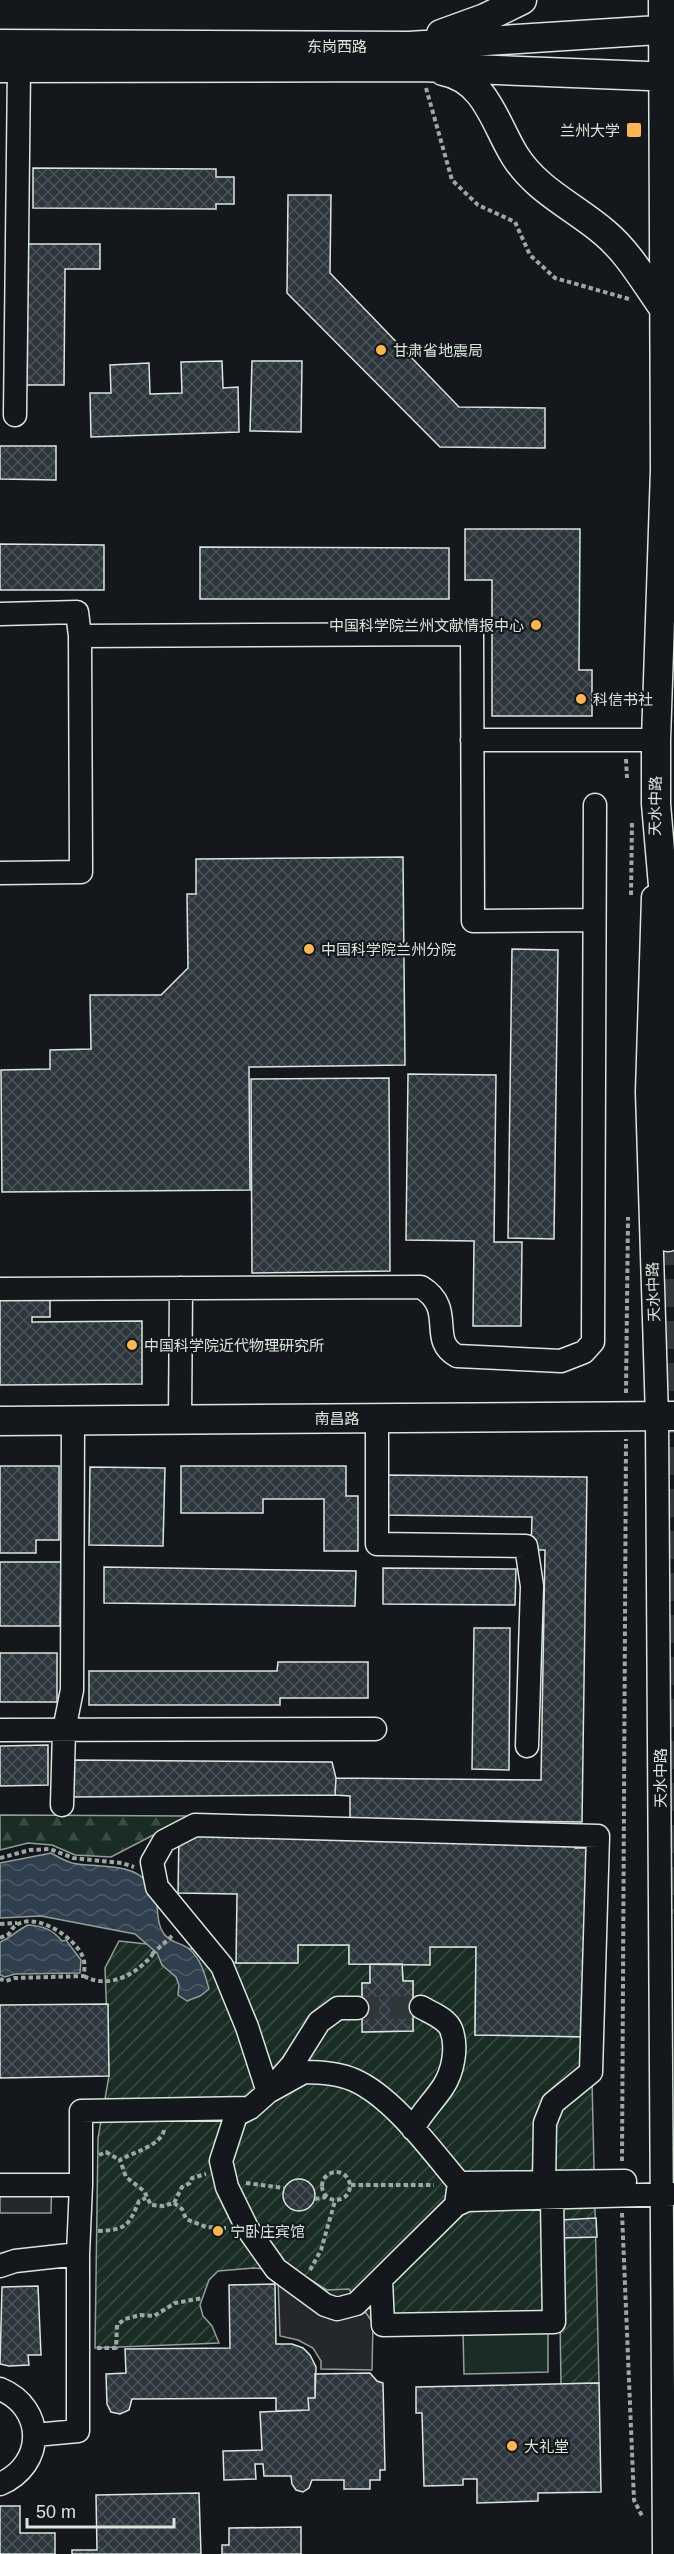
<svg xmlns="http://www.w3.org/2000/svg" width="674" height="2554" font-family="Arial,'Noto Sans SC',sans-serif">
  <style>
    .forest { fill: url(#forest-firs); stroke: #939e99; stroke-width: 1.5 }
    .garden { fill: url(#garden-furrows); stroke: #939e99; stroke-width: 1.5 }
    .pitch { fill: #1a2d24; stroke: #939e99; stroke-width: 1.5 }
    .parking { fill: #24282b; stroke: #939e99; stroke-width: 1.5 }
    .water { fill: url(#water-waves); stroke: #939e99; stroke-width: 1.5 }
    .building { fill: url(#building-cross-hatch); stroke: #d8e6dc; stroke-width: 1.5 }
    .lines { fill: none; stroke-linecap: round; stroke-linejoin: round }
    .minor-tunnel { stroke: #313739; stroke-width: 22; stroke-dasharray: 22 11; stroke-linecap: butt }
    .major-tunnel { stroke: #313739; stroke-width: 28; stroke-dasharray: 28 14; stroke-linecap: butt }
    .minor-casing { stroke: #d8e6dc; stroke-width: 25 }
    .major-casing { stroke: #d8e6dc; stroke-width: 31 }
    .path { stroke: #9da8a2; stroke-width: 4; stroke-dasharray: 4.5 3; stroke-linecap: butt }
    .minor { stroke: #14181c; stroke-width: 22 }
    .major { stroke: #14181c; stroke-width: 28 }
    .poi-dot { fill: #ffb74d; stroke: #14181c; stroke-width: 2 }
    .labels { text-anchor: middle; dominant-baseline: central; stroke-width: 4.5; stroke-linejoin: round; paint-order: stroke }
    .street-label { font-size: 15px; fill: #d8e6dc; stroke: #14181c }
    .poi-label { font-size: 15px; fill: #d8e6dc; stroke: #14181c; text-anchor: start }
  </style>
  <defs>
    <pattern id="forest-firs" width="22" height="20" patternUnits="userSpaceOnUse" patternTransform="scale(1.5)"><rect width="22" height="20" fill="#1a2d24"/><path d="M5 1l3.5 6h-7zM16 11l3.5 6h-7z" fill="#3b4b43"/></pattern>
    <pattern id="garden-furrows" width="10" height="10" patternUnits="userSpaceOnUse" patternTransform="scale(1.5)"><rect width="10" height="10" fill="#1a2d24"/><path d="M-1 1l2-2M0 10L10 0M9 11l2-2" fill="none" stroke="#3b4b43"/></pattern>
    <pattern id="water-waves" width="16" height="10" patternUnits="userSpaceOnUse" patternTransform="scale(1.5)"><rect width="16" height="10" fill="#2f3f4d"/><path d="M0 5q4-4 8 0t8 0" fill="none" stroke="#4c5b66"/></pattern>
    <pattern id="building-cross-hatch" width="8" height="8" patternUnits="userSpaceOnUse" patternTransform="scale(1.5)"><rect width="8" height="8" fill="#2c363c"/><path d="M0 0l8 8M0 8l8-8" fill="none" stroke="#4a5358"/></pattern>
  </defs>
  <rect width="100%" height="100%" fill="#14181c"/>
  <!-- forest -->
  <path class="forest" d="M 0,1815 L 190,1816 L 111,1857 L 75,1855 L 52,1845 L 28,1843 L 0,1850 Z"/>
  <!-- garden -->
  <path class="garden" d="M 119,1941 L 202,1950 L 236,1963 L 297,1963 L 298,1945 L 349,1945 L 349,1964 L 370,1964 L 370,1983 L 362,1983 L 363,2032 L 413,2031 L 413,1981 L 403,1981 L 402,1964 L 430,1947 L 476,1947 L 475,2035 L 591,2037 L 599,2383 L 561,2384 L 560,2319 L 373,2323 L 349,2290 L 327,2290 L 298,2272 L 254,2268 L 218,2271 L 209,2280 L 200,2305 L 203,2316 L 212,2326 L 219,2343 L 95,2348 L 98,2138 L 109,2076 L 105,1968 Z"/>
  <!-- pitch -->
  <path class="pitch" d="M 548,2331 L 548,2372 L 464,2374 L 463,2333 Z"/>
  <!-- parking -->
  <path class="parking" d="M 0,2176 L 52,2176 L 51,2213 L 0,2213 Z
    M 278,2278 L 327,2290 L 349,2289 L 373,2323 L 372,2370 L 321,2369 L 321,2361 L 313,2348 L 298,2340 L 280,2336 Z"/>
  <!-- water -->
  <path class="water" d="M 51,1853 C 58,1857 65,1861 72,1863 C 95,1868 131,1862 147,1882 C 163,1901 153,1919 164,1934 C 171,1943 179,1942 188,1948 C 200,1957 205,1974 209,1989 L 200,1996 L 187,2001 L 178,1995 L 179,1985 L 176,1977 L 162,1965 L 157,1953 L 135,1934 L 41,1916 L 0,1918 L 0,1863 Z
    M 28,1925 C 43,1926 52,1929 62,1941 L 66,1940 L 81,1960 L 80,1973 L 15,1974 L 5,1977 L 0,1975 L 0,1942 C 11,1938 17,1930 28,1925 Z"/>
  <!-- building -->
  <path class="building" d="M 33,168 L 216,169 L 216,177 L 234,177 L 234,204 L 216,204 L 216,209 L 33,208 Z
    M 288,195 L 331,195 L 330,273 L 459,407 L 545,408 L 545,448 L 440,447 L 287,293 Z
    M 24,244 L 100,244 L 100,269 L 65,269 L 64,385 L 23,385 Z
    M 222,361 L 223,388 L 238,387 L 239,432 L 91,437 L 90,393 L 111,393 L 110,365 L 149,363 L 150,394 L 182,393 L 181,362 Z
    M 252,361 L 302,361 L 301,432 L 250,431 Z
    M 0,446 L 56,446 L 56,480 L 0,479 Z
    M 465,529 L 580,529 L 579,670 L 592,670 L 592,716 L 492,716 L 492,580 L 465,580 Z
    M 0,544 L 104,545 L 104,590 L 0,590 Z
    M 200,547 L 449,548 L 449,599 L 200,599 Z
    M 403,857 L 405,1065 L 249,1067 L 250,1190 L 2,1192 L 1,1070 L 50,1069 L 50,1050 L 91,1049 L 90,995 L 161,995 L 188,968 L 187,894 L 196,894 L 196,859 Z
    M 512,949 L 558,950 L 554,1239 L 508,1238 Z
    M 408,1074 L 496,1075 L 494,1242 L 522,1242 L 521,1326 L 473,1326 L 474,1241 L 406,1240 Z
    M 389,1078 L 390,1271 L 252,1273 L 251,1079 Z
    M 0,1300 L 50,1300 L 50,1317 L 32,1317 L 32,1322 L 142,1321 L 142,1384 L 0,1385 Z
    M 0,1466 L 59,1466 L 59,1540 L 36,1540 L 36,1553 L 0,1553 Z
    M 181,1466 L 346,1466 L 346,1496 L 358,1496 L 358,1551 L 324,1551 L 324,1499 L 263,1499 L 263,1513 L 181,1513 Z
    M 90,1467 L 165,1468 L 163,1546 L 89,1545 Z
    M 383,1475 L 587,1477 L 582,1822 L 350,1819 L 350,1796 L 335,1795 L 336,1778 L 541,1780 L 545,1550 L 531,1550 L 532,1517 L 383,1515 Z
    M 0,1562 L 61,1562 L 60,1626 L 0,1626 Z
    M 104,1567 L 356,1571 L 355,1606 L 104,1603 Z
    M 383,1568 L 516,1569 L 515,1605 L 383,1604 Z
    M 474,1628 L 510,1628 L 509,1770 L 472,1769 Z
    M 0,1653 L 57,1653 L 57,1702 L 0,1702 Z
    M 278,1662 L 368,1662 L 368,1698 L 280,1698 L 280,1705 L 89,1705 L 89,1671 L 277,1671 Z
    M 48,1745 L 48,1785 L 0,1786 L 0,1746 Z
    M 73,1760 L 332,1762 L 336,1778 L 335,1795 L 73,1797 Z
    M 179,1834 L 575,1841 L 575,1848 L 589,1848 L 591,2037 L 475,2035 L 476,1947 L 430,1947 L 430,1965 L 349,1964 L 349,1945 L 298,1945 L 298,1963 L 236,1963 L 237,1894 L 178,1893 Z
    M 370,1964 L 402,1964 L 403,1981 L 413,1981 L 413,2031 L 362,2032 L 362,1983 L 370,1983 Z
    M 108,2004 L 109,2076 L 0,2078 L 0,2005 Z
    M283 2195a16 16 0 1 1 32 0a16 16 0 1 1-32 0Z
    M 596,2218 L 597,2237 L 561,2238 L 561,2220 Z
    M 275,2284 L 276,2344 L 292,2344 L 303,2348 L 310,2355 L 316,2367 L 315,2398 L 308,2398 L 309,2410 L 276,2411 L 276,2398 L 132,2399 L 129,2410 L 120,2414 L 111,2412 L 107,2404 L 106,2374 L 126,2373 L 125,2349 L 230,2348 L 229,2285 Z
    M 38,2286 L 41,2355 L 28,2355 L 29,2365 L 9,2366 L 0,2364 L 2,2287 Z
    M 370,2373 L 377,2381 L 383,2383 L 385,2470 L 380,2470 L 380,2480 L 370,2480 L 370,2489 L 344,2489 L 344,2480 L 312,2480 L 309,2488 L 303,2492 L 296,2490 L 292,2484 L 291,2476 L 264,2476 L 263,2464 L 255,2464 L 256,2479 L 224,2480 L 223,2451 L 262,2450 L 260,2412 L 309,2410 L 308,2398 L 315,2398 L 315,2374 Z
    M 599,2383 L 601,2492 L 538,2493 L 538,2501 L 477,2503 L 477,2479 L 463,2479 L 463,2485 L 424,2486 L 422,2413 L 416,2413 L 416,2387 Z
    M 199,2493 L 201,2554 L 72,2554 L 72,2550 L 97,2550 L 96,2495 Z
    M 0,2506 L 20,2506 L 20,2533 L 55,2533 L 55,2554 L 0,2554 Z
    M 301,2527 L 301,2554 L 222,2554 L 222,2545 L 229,2545 L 229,2528 Z"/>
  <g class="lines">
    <!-- minor-tunnel -->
    <path class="minor-tunnel" d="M 357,2008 L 421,2007"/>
    <!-- major-tunnel -->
    <path class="major-tunnel" d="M 668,1237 L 674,1914"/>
    <!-- minor casing -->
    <g class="minor-casing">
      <path id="minor" d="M 15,415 L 19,68
        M 0,614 L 77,612 L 80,636
        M 472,740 L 656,740
        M 0,873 L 81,872 L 80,636 L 472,634 L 473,921 L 594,920
        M 653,897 L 647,1092 L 657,1417 L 664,2554
        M 0,1289 L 421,1287 C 457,1309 427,1340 457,1356 L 561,1361 L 584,1352 L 593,1342 L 595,805
        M 377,1418 L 377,1544 L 526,1546 L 532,1586 L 527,1746
        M 180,1420 L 181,1288
        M 0,1730 L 375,1729
        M 62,1805 L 64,1730 L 72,1690 L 73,1420
        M 304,2072 C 321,2072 338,2073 354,2080 C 393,2097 432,2151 459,2183 L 456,2205 L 356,2304 L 337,2309 L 325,2305 L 276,2269 L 247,2228 L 227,2187 L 221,2161 L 236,2115 L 250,2108 L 268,2092 Z
        M 277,2082 L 292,2065 L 319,2022 L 338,2008 L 357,2008
        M 268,2092 L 247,2027 L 222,1966 L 157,1887 L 152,1862 L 164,1841 L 195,1825 L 598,1836 L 591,2072 L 553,2103 L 545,2123 L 544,2183
        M 413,2129 C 421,2113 433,2102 443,2087 C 453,2072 458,2047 451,2029 C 446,2018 431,2013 421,2007
        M 459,2183 L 625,2181
        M 0,2185 L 81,2185 L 81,2111 L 250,2108
        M 456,2205 L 467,2200 L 674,2194
        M 0,2266 L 15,2261 L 78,2254 L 81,2185
        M 381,2280 L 383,2325 L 554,2322 L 552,2199
        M 0,2389 C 46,2408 45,2465 0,2484
        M 35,2435 L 78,2431 L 78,2254"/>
    </g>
    <!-- major casing -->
    <g class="major-casing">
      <path id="major" d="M 663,0 L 665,470 L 656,740 L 656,804 L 671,979 L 668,1237
        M 441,34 L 485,18 L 522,0
        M 0,44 L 409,46 L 674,29
        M 0,68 L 420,67 L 674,77
        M 443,71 C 486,79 495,124 515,156 C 537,191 575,207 605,233 C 630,254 646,284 665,310
        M 0,1421 L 674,1416"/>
    </g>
    <!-- path -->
    <path class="path" d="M 426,88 L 452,180 L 478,205 L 515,222 L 530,255 L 555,278 L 629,299
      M 626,759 L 627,778
      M 631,895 L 632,821
      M 626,1393 L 628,1217
      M 0,1858 L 30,1850 L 50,1849 L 73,1858 L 122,1863 L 134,1867
      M 0,1924 L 17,1923
      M 0,1938 L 9,1934 C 24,1902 80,1938 84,1961 C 85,1966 84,1971 84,1976 L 15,1978 L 6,1981 L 0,1979
      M 152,1954 L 173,1935
      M 84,1976 C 109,1990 137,1974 153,1954
      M 164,2130 C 161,2146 133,2152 120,2160 L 126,2177 L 144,2191 L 151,2205 L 163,2206 L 174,2203 L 182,2187 L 190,2183 L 192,2178 L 206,2174
      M 99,2155 L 106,2152 L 120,2160
      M 622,2161 L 626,1439
      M322 2186a14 14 0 1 1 28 0a14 14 0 1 1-28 0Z
      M 246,2183 L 284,2188
      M 351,2185 L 434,2185
      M 315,2199 L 326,2197
      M 174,2203 L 182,2209 L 186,2219 L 206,2227 L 226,2228
      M 622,2213 L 634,2500 L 642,2516
      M 98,2231 C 127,2230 129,2225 139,2201 L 146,2198
      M 310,2270 L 321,2250 L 335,2201
      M 97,2348 L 116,2348 L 117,2325 L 125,2319 L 140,2315 L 154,2316 L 175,2303 L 203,2298"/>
    <!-- minor -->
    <use href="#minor" class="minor"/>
    <!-- major -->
    <use href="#major" class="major"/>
  </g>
  <!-- markers -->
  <g class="poi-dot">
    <rect x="626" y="122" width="16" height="16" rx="3"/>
    <circle cx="381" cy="350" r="6"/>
    <circle cx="536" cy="625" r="6"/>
    <circle cx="581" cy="699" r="6"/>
    <circle cx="309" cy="949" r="6"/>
    <circle cx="132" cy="1345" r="6"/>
    <circle cx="218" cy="2231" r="6"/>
    <circle cx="512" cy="2446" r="6"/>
  </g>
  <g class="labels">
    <!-- street labels -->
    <g class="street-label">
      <text x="337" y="46">东岗西路</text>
      <text transform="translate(655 806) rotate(-89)">天水中路</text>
      <text transform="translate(653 1292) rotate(-92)">天水中路</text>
      <text x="337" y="1418">南昌路</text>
      <text transform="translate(660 1778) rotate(-90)">天水中路</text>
    </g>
    <!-- poi labels -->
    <g class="poi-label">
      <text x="620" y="130" text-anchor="end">兰州大学</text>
      <text x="393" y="350">甘肃省地震局</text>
      <text x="524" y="625" text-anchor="end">中国科学院兰州文献情报中心</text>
      <text x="593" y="699">科信书社</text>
      <text x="321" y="949">中国科学院兰州分院</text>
      <text x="144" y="1345">中国科学院近代物理研究所</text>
      <text x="230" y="2231">宁卧庄宾馆</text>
      <text x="524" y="2446">大礼堂</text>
    </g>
  </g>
  <!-- scale -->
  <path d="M27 2518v9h147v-9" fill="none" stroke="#d8e6dc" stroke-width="3"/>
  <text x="36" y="2518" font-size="18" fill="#d8e6dc" stroke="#14181c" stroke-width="4.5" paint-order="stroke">50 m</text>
</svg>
